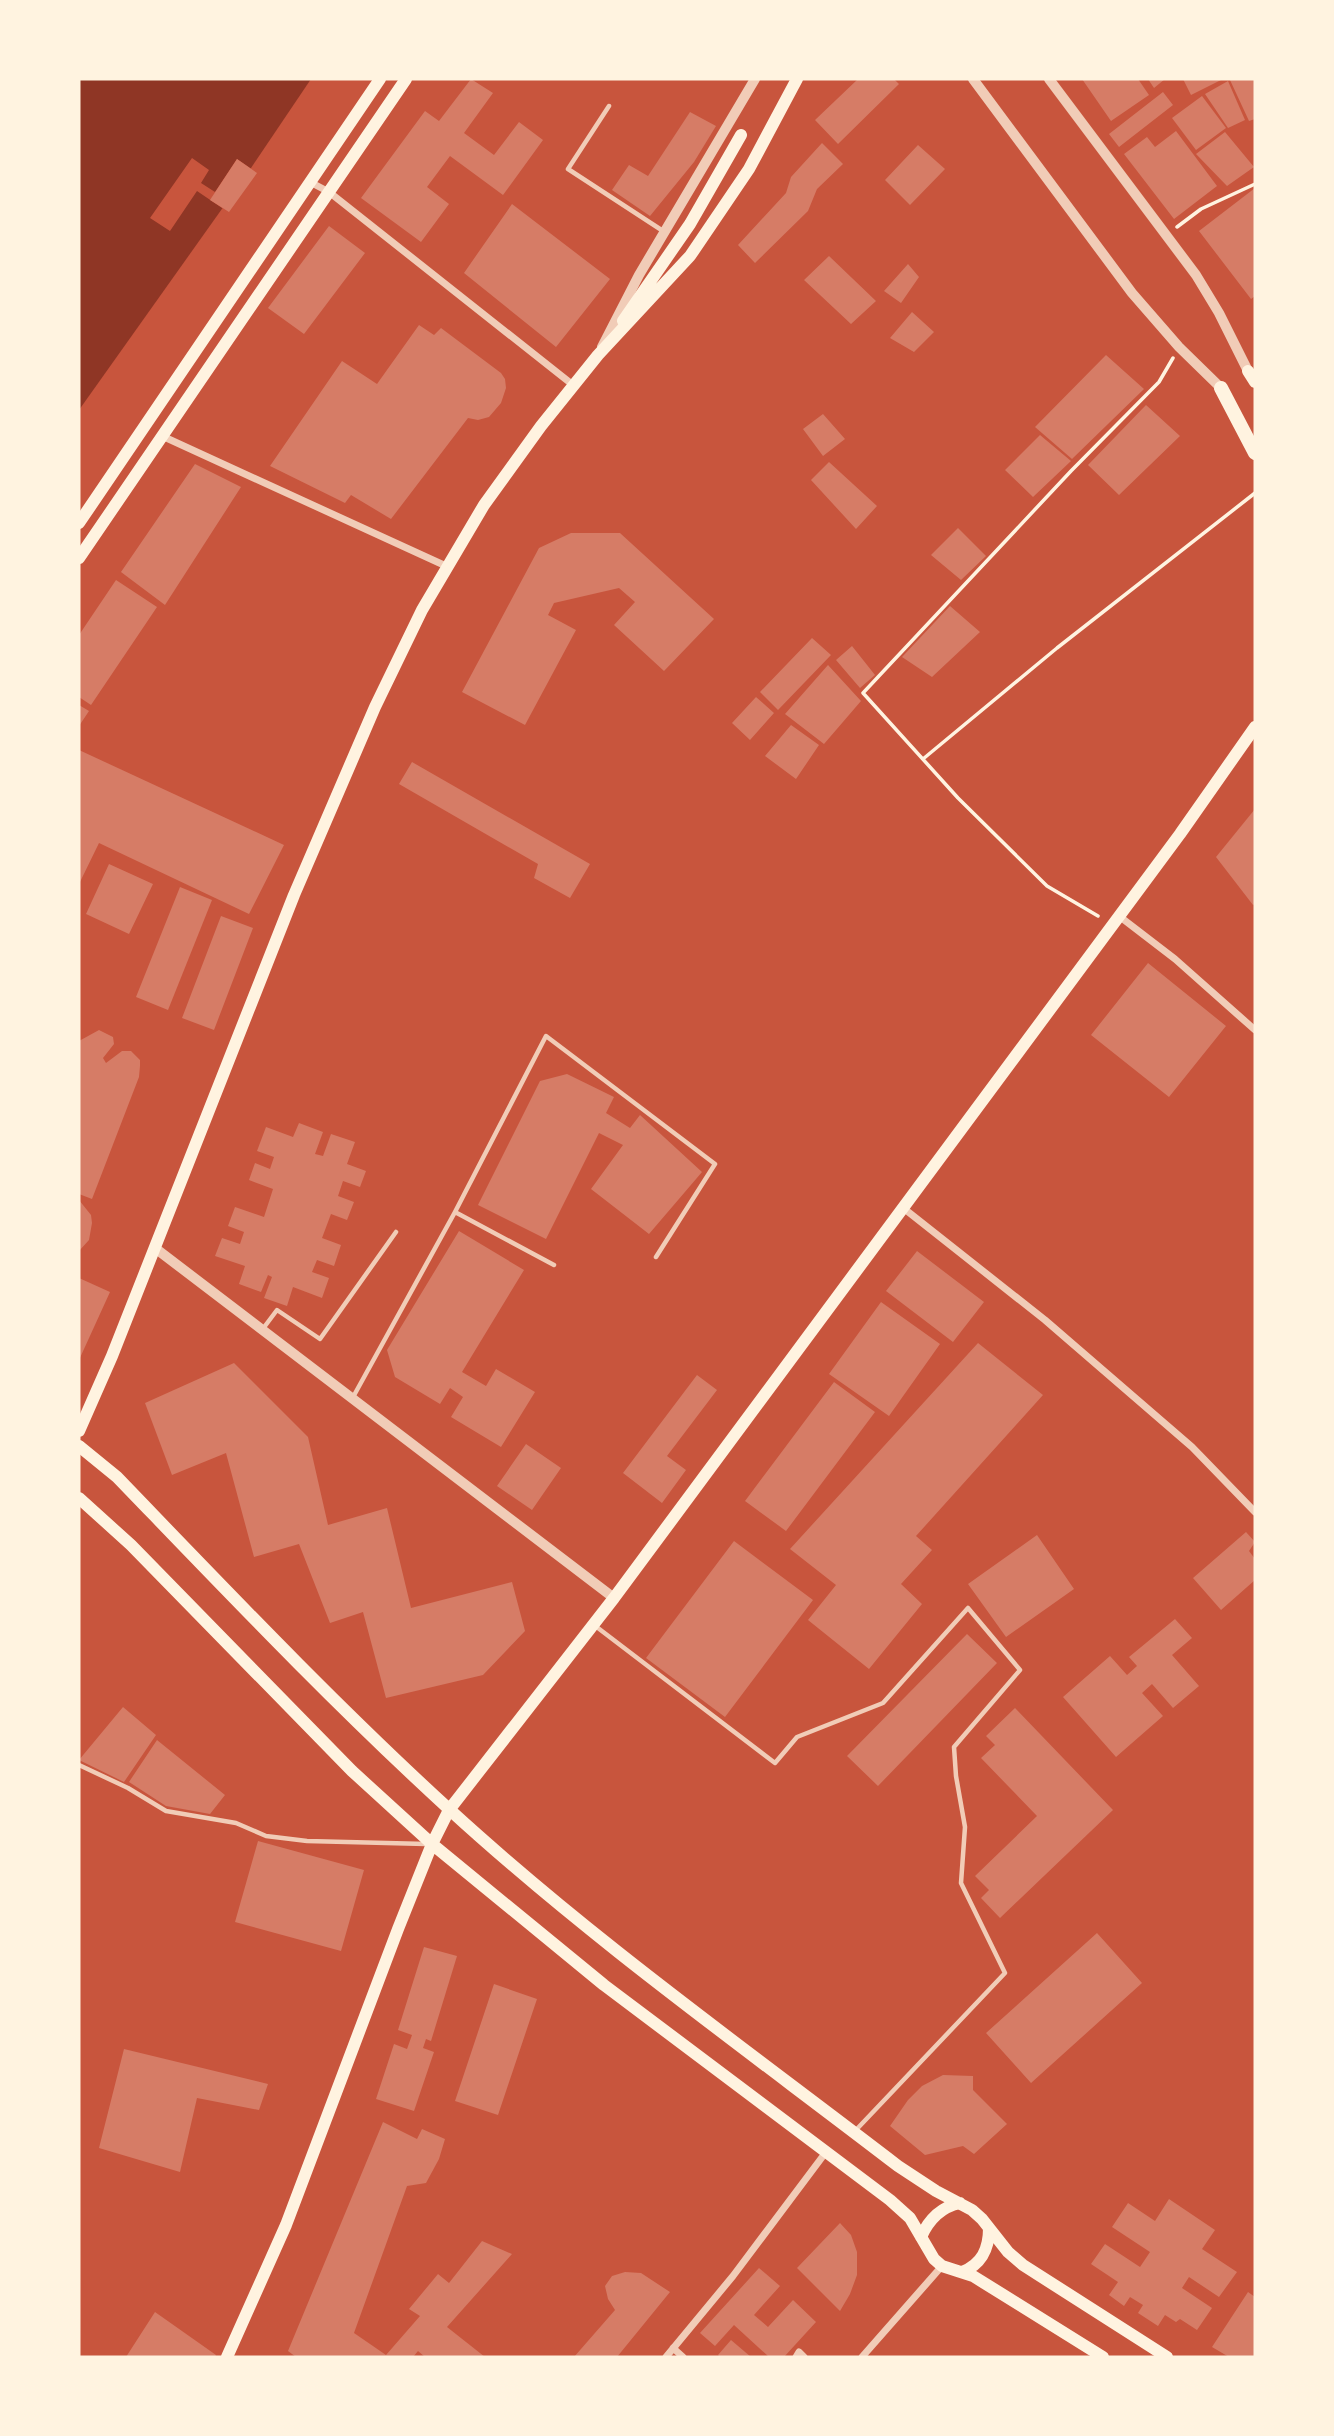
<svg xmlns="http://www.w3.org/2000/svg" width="1334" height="2436" font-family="Lora,serif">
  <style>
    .water { fill: #8f3625 }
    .pier { fill: #c8553d }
    .building { fill: #d67c66 }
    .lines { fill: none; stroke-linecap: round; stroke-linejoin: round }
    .path { stroke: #fff3e0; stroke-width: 3.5 }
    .service { stroke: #f1ccb7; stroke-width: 4.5 }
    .minor { stroke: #f1ccb7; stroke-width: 7 }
    .tertiary { stroke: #f1ccb7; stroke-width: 10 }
    .secondary { stroke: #fff3e0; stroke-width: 12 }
    .primary { stroke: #fff3e0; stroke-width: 14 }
  </style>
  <rect width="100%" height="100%" fill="#c8553d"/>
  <!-- water -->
  <path class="water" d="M 79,79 L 311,79 L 251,168 L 79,410 Z"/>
  <!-- pier -->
  <path class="pier" d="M 192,158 L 209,170 L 201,183 L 215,192 L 237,159 L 253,170 L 225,210 L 197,191 L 170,231 L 150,218 Z"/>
  <!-- building -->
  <path class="building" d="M 471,79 L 493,93 L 464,133 L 494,155 L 519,122 L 543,140 L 503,195 L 450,156 L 427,187 L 449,204 L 421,242 L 361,198 L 425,111 L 439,121 Z
    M 858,79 L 894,79 L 899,84 L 838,144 L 815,120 Z
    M 1082,79 L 1138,79 L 1149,95 L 1111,121 Z
    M 1148,79 L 1165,79 L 1154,88 Z
    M 1183,79 L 1223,79 L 1191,95 Z
    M 1232,79 L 1255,79 L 1255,119 L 1249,121 L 1230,80 Z
    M 1228,81 L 1245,120 L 1228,128 L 1205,94 Z
    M 1163,92 L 1173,105 L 1119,147 L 1109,134 Z
    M 1202,96 L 1226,128 L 1196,150 L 1172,118 Z
    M 690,112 L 716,126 L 694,162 L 650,216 L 612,190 L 629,165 L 648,176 Z
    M 1176,131 L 1217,186 L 1174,219 L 1124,154 L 1147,137 L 1155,147 Z
    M 1225,132 L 1254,167 L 1227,186 L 1196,154 Z
    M 822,143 L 843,164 L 817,189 L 808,211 L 755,263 L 738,245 L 786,193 L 791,177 Z
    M 918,145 L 945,169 L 910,205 L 885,180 Z
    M 237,159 L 257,173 L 229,212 L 210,200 Z
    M 1255,188 L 1255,296 L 1251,299 L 1199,231 Z
    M 512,204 L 610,279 L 556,347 L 464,273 Z
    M 329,226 L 365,253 L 304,334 L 268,308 Z
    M 829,256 L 876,301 L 851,324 L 804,280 Z
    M 908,264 L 919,277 L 901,303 L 884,291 Z
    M 912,312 L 934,332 L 914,352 L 890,338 Z
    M 419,325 L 434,335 L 441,328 L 501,373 L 505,379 L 506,388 L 501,403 L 489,417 L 478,420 L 468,418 L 391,519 L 351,495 L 345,503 L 270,466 L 342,361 L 377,384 Z
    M 1106,355 L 1144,389 L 1072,459 L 1035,427 Z
    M 1146,405 L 1180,436 L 1119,495 L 1088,465 Z
    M 823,414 L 845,439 L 823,456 L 803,429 Z
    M 1040,435 L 1071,461 L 1033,497 L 1005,470 Z
    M 829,462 L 877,506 L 856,529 L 811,480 Z
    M 195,464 L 241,487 L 165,605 L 121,572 Z
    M 958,528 L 986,556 L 961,580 L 931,555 Z
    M 571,533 L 620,533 L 714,619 L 664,671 L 614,625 L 635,602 L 619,588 L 554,603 L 548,615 L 576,630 L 525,725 L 462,692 L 539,548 Z
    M 116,580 L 157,607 L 91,705 L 79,697 L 79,635 Z
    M 950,606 L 980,632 L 932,677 L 902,657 Z
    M 812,638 L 831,655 L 778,710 L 760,692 Z
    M 852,646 L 875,675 L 860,688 L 836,660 Z
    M 828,665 L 861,701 L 824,744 L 785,714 Z
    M 756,697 L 774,713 L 750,740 L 732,723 Z
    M 79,705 L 89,711 L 79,726 Z
    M 791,725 L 819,745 L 796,779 L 765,756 Z
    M 79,750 L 284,845 L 249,914 L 99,843 L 79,884 Z
    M 412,762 L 590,864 L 570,898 L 534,878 L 538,864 L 399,784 Z
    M 1255,809 L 1255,904 L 1253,905 L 1216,857 Z
    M 109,864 L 153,884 L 129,934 L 86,914 Z
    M 180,887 L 212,900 L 168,1010 L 136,997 Z
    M 221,916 L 253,928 L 214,1030 L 182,1018 Z
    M 1148,963 L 1226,1026 L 1169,1097 L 1091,1035 Z
    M 99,1030 L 113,1037 L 114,1044 L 103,1058 L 106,1063 L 122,1051 L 131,1051 L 140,1060 L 140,1066 L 139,1077 L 92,1199 L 79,1194 L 79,1041 Z
    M 567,1074 L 614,1097 L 606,1113 L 630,1128 L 640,1115 L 702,1172 L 649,1234 L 591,1189 L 623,1145 L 599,1133 L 546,1239 L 478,1205 L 540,1081 Z
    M 299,1123 L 323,1132 L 315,1154 L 323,1156 L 331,1134 L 355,1142 L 347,1164 L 366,1171 L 360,1187 L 343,1181 L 338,1196 L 354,1202 L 347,1220 L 331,1214 L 322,1238 L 341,1245 L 334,1266 L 317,1260 L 312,1272 L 329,1278 L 322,1298 L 293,1287 L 287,1306 L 264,1298 L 272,1277 L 268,1275 L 261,1292 L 239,1284 L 245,1266 L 215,1256 L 222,1238 L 240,1244 L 244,1232 L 228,1226 L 235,1207 L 264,1217 L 273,1189 L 249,1180 L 255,1163 L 270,1169 L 274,1157 L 257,1151 L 266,1127 L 293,1137 Z
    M 79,1200 L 91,1215 L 92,1223 L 89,1240 L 79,1251 Z
    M 459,1231 L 524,1270 L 462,1372 L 486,1386 L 496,1369 L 535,1392 L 501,1447 L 451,1417 L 463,1397 L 450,1388 L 440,1404 L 395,1377 L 387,1350 Z
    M 917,1251 L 984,1302 L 953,1342 L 886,1291 Z
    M 79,1278 L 110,1292 L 79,1360 Z
    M 881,1302 L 940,1344 L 889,1416 L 829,1374 Z
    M 978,1343 L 1043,1395 L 916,1536 L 932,1550 L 901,1584 L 922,1604 L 869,1669 L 808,1620 L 836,1585 L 790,1549 Z
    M 234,1363 L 308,1437 L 328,1525 L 387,1508 L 411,1608 L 512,1582 L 525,1631 L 483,1675 L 386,1698 L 363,1612 L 330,1623 L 299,1544 L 254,1557 L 226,1453 L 172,1475 L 145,1403 Z
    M 697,1375 L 717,1390 L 667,1456 L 686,1470 L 662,1503 L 623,1473 Z
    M 834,1382 L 875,1412 L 786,1531 L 745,1501 Z
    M 526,1444 L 561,1468 L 532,1510 L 497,1486 Z
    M 1246,1532 L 1255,1542 L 1249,1551 L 1255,1559 L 1255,1580 L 1221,1610 L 1193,1578 Z
    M 1037,1535 L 1074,1589 L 1006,1637 L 968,1584 Z
    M 734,1541 L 813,1600 L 725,1717 L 646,1658 Z
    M 1175,1619 L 1192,1638 L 1172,1655 L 1199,1686 L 1173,1708 L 1152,1684 L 1142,1693 L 1163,1716 L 1116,1757 L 1063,1697 L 1110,1656 L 1127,1675 L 1137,1666 L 1129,1657 Z
    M 967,1634 L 997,1663 L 878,1786 L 847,1756 Z
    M 123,1707 L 156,1735 L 124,1782 L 79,1760 Z
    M 1015,1708 L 1113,1810 L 1000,1918 L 981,1898 L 989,1890 L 975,1876 L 1037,1816 L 981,1758 L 995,1745 L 986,1736 Z
    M 157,1740 L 225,1795 L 210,1814 L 166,1806 L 129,1782 Z
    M 258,1841 L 364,1870 L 341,1951 L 235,1922 Z
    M 1097,1933 L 1142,1983 L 1031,2083 L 986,2033 Z
    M 424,1947 L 457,1956 L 431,2041 L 426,2039 L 423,2048 L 434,2052 L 414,2111 L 376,2099 L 394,2044 L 407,2049 L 412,2035 L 398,2030 Z
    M 494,1984 L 537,1999 L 498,2115 L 455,2101 Z
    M 124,2049 L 268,2084 L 259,2110 L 197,2098 L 180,2172 L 99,2148 Z
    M 943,2075 L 973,2076 L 973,2090 L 1007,2124 L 974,2154 L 963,2146 L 925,2155 L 890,2126 L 908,2100 L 922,2086 Z
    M 383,2122 L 417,2139 L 422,2129 L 445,2139 L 439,2159 L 426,2183 L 407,2186 L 354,2333 L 386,2355 L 420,2316 L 409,2309 L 438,2274 L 449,2283 L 482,2241 L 512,2254 L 447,2327 L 485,2357 L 425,2357 L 418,2351 L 413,2357 L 296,2357 L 288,2351 Z
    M 1169,2199 L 1215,2230 L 1202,2249 L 1237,2272 L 1219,2297 L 1189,2277 L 1182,2288 L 1212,2308 L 1197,2330 L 1180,2319 L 1176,2322 L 1165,2315 L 1158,2326 L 1138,2313 L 1143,2305 L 1130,2297 L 1124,2306 L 1109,2295 L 1118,2282 L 1091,2264 L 1105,2244 L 1140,2267 L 1150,2252 L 1112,2227 L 1128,2203 L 1155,2221 Z
    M 840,2223 L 851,2235 L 857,2252 L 857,2275 L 850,2294 L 840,2311 L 797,2268 Z
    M 759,2268 L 780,2286 L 754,2315 L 768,2327 L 793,2300 L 816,2322 L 784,2357 L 769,2357 L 734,2325 L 715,2346 L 700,2333 Z
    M 625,2272 L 641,2273 L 670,2292 L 617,2357 L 574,2357 L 615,2310 L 608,2299 L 605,2286 L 612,2276 Z
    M 1248,2292 L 1255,2297 L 1255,2357 L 1229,2357 L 1212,2347 Z
    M 155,2312 L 216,2355 L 215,2357 L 126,2357 Z
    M 731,2340 L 751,2357 L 720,2357 L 718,2355 Z"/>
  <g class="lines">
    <!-- path -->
    <path class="path" d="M 1177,227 L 1201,209 L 1255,184
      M 923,759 L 1057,648 L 1255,493
      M 1098,916 L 1047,886 L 958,798 L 863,693 L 1071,471 L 1159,382 L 1173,358"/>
    <!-- service -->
    <path class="service" d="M 609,106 L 568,169 L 663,231
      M 455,1212 L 546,1036 L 715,1164 L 656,1257
      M 262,1330 L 277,1310 L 320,1339 L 396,1232
      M 352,1399 L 455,1212 L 554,1265
      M 594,1625 L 775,1763 L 797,1737 L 883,1703 L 968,1608 L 1020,1670 L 954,1747 L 956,1776 L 965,1827 L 961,1883 L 1005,1973 L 855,2131
      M 79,1765 L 128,1788 L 166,1811 L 236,1823 L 266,1836 L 307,1841 L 426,1844"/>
    <!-- minor -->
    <path class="minor" d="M 310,182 L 329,192 L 573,385
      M 162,436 L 446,566
      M 1119,916 L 1175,959 L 1255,1030
      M 902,1207 L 1045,1320 L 1192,1447 L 1255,1512
      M 673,2348 L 683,2357
      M 666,2357 L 733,2276 L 826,2152
      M 796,2357 L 799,2352 L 804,2357
      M 862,2357 L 942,2266"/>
    <!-- tertiary -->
    <path class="tertiary" d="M 973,79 L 1132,293 L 1179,347 L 1221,388
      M 1049,79 L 1196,275 L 1219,313 L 1248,371
      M 602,347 L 639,275 L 755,79
      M 155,1248 L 614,1598"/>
    <!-- secondary -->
    <path class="secondary" d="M 623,321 L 690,224 L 741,135
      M 1248,371 L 1255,382
      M 79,523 L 380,79
      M 79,558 L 406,79
      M 79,1431 L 112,1356 L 294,895 L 375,707 L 422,610 L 484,505 L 541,426 L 598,355 L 690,256 L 749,169 L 797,79
      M 79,1446 L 117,1477 C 226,1590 334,1704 450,1810 C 591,1939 747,2050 898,2166 L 936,2191 L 972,2210 L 982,2219 L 1008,2252 L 1023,2265 L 1167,2357
      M 79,1498 L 131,1545 L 352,1771 L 432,1844 L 604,1985 L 890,2200 L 910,2218 L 934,2259 L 942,2266 L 973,2276 L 1103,2357
      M 921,2237 C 929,2219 941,2207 960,2203
      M 962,2272 C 982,2264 989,2249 989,2228
      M 227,2357 L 286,2225 L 398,1929 L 432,1844 L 449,1810 L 614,1598 L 1180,834 L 1255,727"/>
    <!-- primary -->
    <path class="primary" d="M 1221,388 L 1255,453"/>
  </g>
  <!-- border -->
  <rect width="1334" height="2436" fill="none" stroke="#fff3e0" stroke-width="161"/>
</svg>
